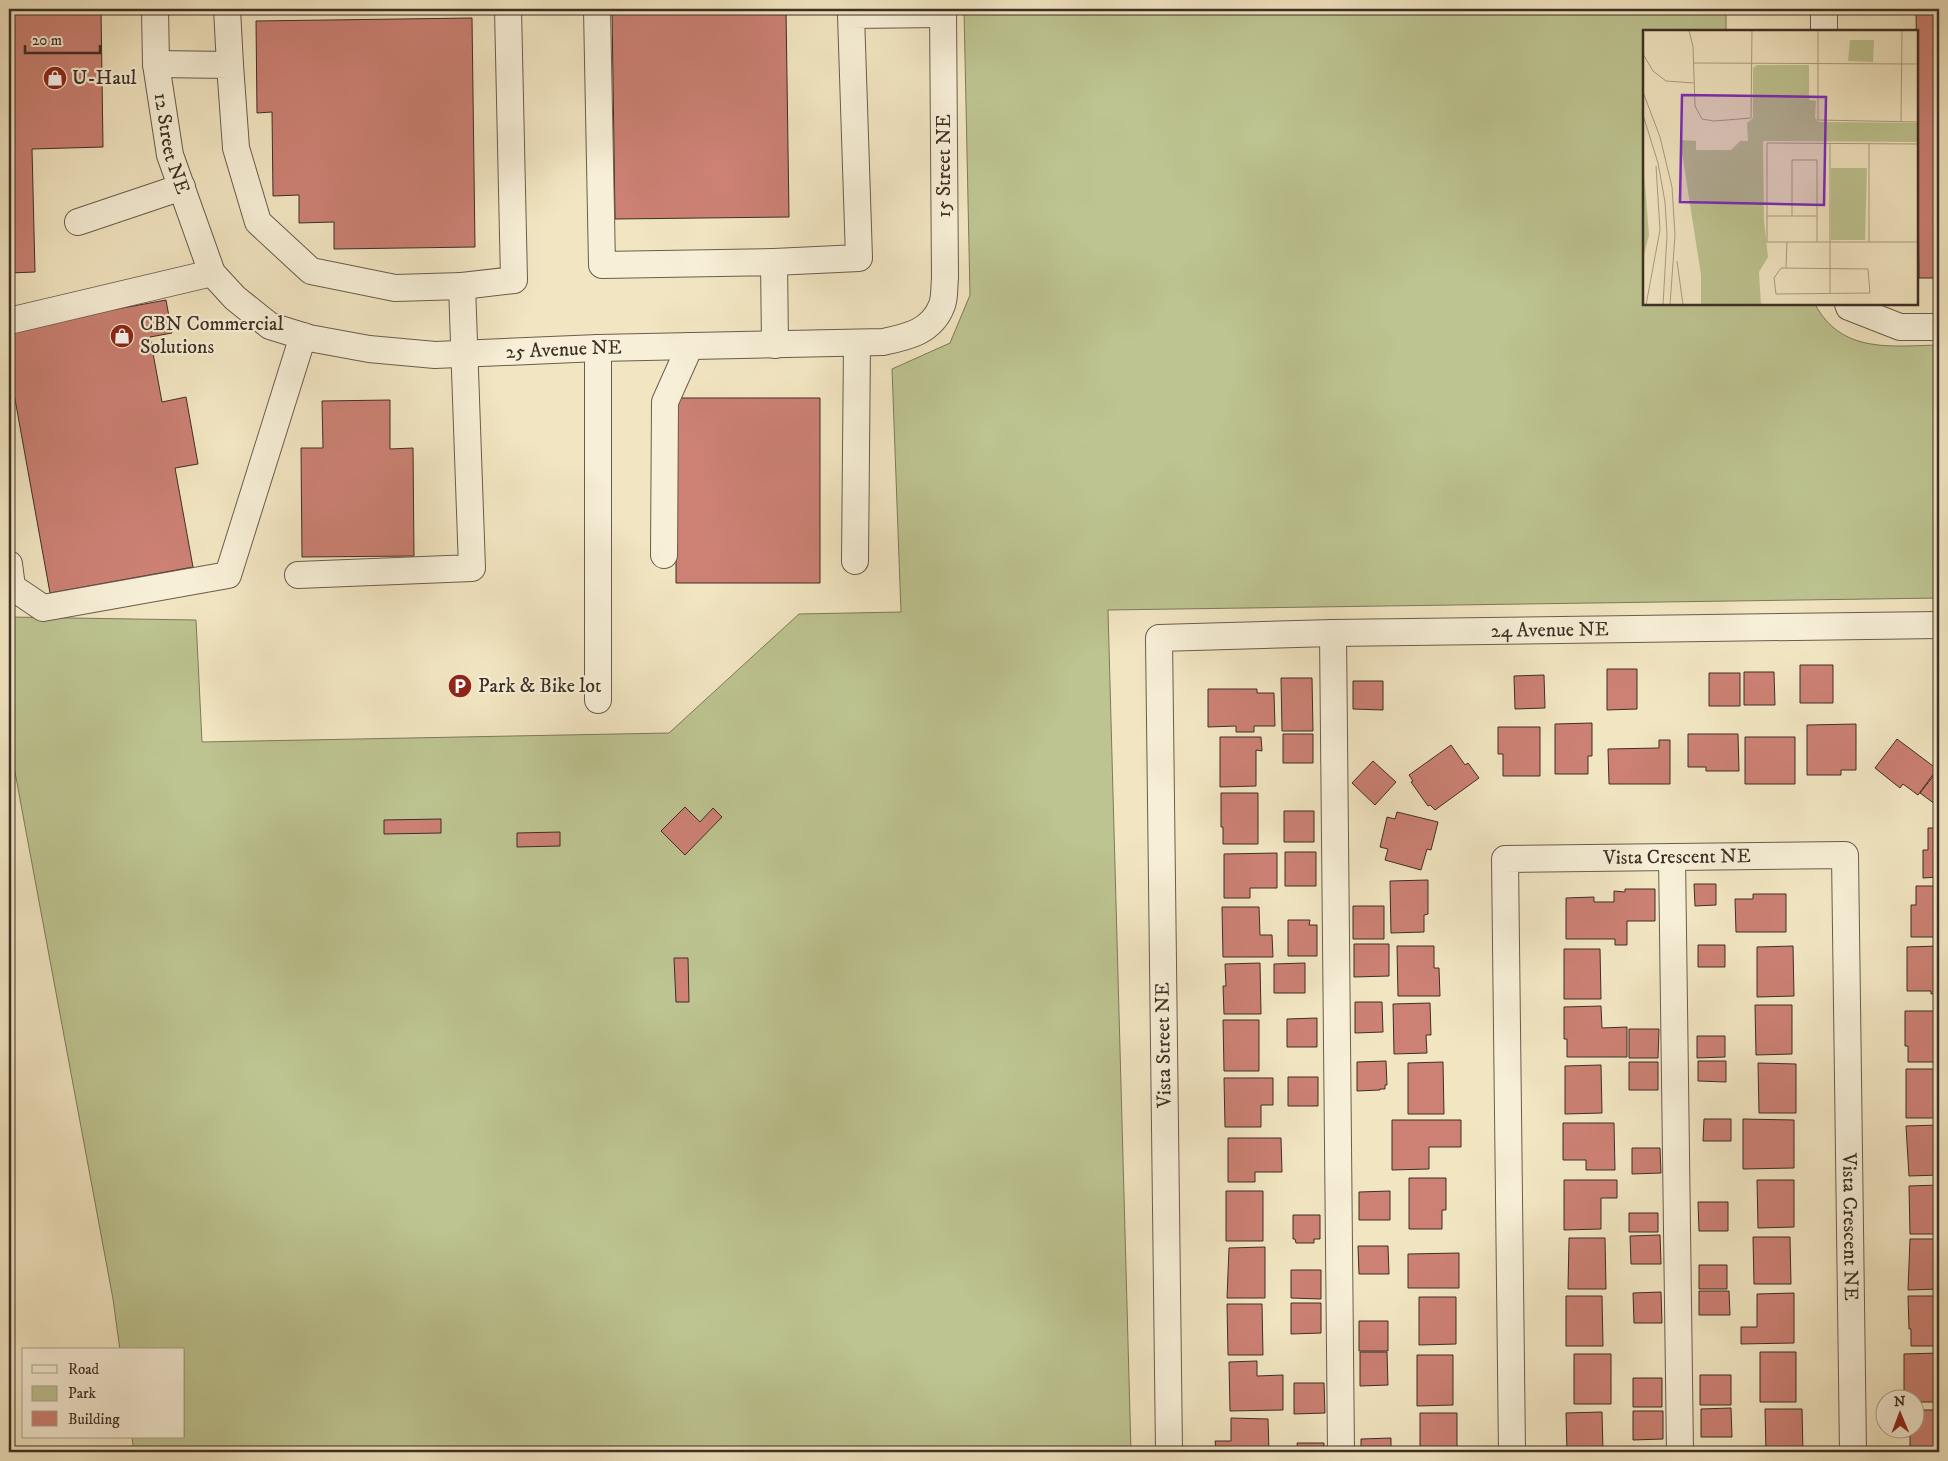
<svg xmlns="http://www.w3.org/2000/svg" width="1948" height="1461" font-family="'IM FELL DW Pica',serif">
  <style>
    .green { fill: #bdc491; stroke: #7d7a5c }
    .building { fill: #cc8174; stroke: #3d2f26 }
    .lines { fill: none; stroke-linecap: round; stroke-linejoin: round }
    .minor-casing { stroke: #6a5d4d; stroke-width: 28 }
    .minor { stroke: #f7efd7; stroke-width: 26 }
    .labels { text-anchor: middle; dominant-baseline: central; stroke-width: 4.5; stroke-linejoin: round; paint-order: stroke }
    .poi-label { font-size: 20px; fill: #3d2f26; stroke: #f7efd7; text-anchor: start }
    .street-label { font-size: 20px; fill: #3d2f26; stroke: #f7efd7 }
    .inset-road { fill: none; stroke: #aa9d84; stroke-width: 1 }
    .view { fill: #7b2cbf; fill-opacity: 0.15; stroke: #7b2cbf; stroke-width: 2.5 }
    .inset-edge { fill: none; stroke: #3d2f26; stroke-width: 2.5 }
  </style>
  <rect width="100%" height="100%" fill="#f2e6c2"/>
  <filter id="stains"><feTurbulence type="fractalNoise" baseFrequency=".004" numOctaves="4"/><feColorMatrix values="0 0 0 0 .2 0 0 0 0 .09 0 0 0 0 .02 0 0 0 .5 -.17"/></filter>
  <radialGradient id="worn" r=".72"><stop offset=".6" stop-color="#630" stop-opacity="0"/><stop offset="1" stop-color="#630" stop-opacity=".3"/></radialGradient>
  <!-- green -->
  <path class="green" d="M 964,9 L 1726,9 L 1726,31 L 1644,31 L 1644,304 L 1815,304 C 1841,354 1892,346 1939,345 L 1939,598 L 1108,610 L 1131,1452 L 134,1452 L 132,1437 L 184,1437 L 184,1350 L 120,1350 L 113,1299 L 9,740 L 9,617 L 196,620 L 202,742 L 669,733 L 799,614 L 901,612 L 892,369 L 950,343 L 970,295 Z"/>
  <!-- building -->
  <path class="building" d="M 9,9 L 101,9 L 103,147 L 32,149 L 35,272 L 9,273 Z
    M 612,9 L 786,9 L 789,217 L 615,219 Z
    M 1916,9 L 1939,9 L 1939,278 L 1919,278 Z
    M 472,18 L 475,247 L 334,249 L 334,222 L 299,223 L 299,195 L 273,196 L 272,112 L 257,113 L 256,21 Z
    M 166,300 L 172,333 L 150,337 L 162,402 L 186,397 L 198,464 L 175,468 L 193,567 L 50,593 L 9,366 L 9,329 Z
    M 676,398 L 820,398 L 820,583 L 676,583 Z
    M 390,400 L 390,449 L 413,448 L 414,556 L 302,557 L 301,448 L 323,448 L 322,401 Z
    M 1800,665 L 1833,665 L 1833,703 L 1800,703 Z
    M 1607,669 L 1637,669 L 1637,709 L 1607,710 Z
    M 1744,672 L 1774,672 L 1775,705 L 1744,705 Z
    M 1709,673 L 1740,673 L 1740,706 L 1709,706 Z
    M 1544,675 L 1545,708 L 1515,709 L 1514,676 Z
    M 1281,678 L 1312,678 L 1313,731 L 1282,731 Z
    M 1353,681 L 1383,681 L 1383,710 L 1353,709 Z
    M 1208,689 L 1257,689 L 1257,693 L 1274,693 L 1275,726 L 1254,726 L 1254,732 L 1236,732 L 1236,726 L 1208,727 Z
    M 1592,723 L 1592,756 L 1588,756 L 1588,774 L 1555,774 L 1555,724 Z
    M 1856,724 L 1856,770 L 1841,770 L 1841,775 L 1807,775 L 1807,725 Z
    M 1498,727 L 1540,727 L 1540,776 L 1503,776 L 1503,754 L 1498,754 Z
    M 1283,734 L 1313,734 L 1313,763 L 1283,763 Z
    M 1688,734 L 1738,734 L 1739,771 L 1706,771 L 1706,767 L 1688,767 Z
    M 1220,737 L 1261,737 L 1262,751 L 1256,750 L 1256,786 L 1220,787 Z
    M 1745,737 L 1795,737 L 1795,784 L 1745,784 Z
    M 1897,739 L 1937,769 L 1918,795 L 1903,784 L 1900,788 L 1875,768 Z
    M 1659,740 L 1670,740 L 1670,784 L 1609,784 L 1608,749 L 1659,748 Z
    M 1451,745 L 1465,765 L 1468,763 L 1479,778 L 1435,810 L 1430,805 L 1428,806 L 1411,782 L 1413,781 L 1409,775 Z
    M 1373,761 L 1396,782 L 1375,805 L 1352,783 Z
    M 1938,770 L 1939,799 L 1935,804 L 1920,793 Z
    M 1221,793 L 1258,793 L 1258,844 L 1223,844 L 1223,827 L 1221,827 Z
    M 685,807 L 700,822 L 713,808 L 722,817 L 685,855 L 661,831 Z
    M 1284,811 L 1314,811 L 1314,842 L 1284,842 Z
    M 1397,812 L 1438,822 L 1431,850 L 1427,849 L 1421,870 L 1385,860 L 1388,849 L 1380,847 L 1387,817 L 1395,819 Z
    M 441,819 L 441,833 L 384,834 L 384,820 Z
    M 1928,828 L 1939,828 L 1939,877 L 1923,878 L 1923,850 L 1928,850 Z
    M 560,832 L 560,846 L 517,847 L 517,833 Z
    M 1285,852 L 1316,852 L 1316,886 L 1285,886 Z
    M 1277,853 L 1277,888 L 1250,888 L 1250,898 L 1224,898 L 1224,854 Z
    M 1428,880 L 1428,914 L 1424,915 L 1424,932 L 1391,933 L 1390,881 Z
    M 1694,884 L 1716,884 L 1716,905 L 1695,906 Z
    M 1916,886 L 1939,886 L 1939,937 L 1911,937 L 1911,905 L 1916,905 Z
    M 1625,889 L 1655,889 L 1655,921 L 1627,921 L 1627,945 L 1615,945 L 1615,939 L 1566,939 L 1566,898 L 1594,897 L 1594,902 L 1614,902 L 1614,891 L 1625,892 Z
    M 1753,894 L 1786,894 L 1786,932 L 1736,932 L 1735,899 L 1753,899 Z
    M 1353,906 L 1384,906 L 1384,939 L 1353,939 Z
    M 1222,907 L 1259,907 L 1260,935 L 1272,935 L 1273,957 L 1223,957 Z
    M 1288,920 L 1310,920 L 1309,925 L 1317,925 L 1317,956 L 1288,956 Z
    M 1354,944 L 1389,944 L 1389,976 L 1354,977 Z
    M 1698,945 L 1725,945 L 1725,967 L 1698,967 Z
    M 1397,946 L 1434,946 L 1434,968 L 1439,968 L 1440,996 L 1398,996 Z
    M 1793,946 L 1794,996 L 1757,997 L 1757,947 Z
    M 1939,946 L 1939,993 L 1931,994 L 1931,991 L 1907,991 L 1907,947 Z
    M 1564,949 L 1600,949 L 1601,999 L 1564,999 Z
    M 674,958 L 688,958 L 689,1002 L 676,1002 Z
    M 1260,963 L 1261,1014 L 1224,1014 L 1223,986 L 1226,986 L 1225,964 Z
    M 1305,963 L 1305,993 L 1274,993 L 1274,964 Z
    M 1355,1002 L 1382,1002 L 1383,1032 L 1355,1033 Z
    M 1430,1003 L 1431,1035 L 1426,1035 L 1427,1053 L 1394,1054 L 1393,1004 Z
    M 1755,1005 L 1792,1005 L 1792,1054 L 1756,1055 Z
    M 1601,1006 L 1602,1028 L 1627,1027 L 1627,1057 L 1567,1057 L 1567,1039 L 1564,1039 L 1564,1007 Z
    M 1905,1011 L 1939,1011 L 1939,1062 L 1908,1062 L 1908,1046 L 1905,1046 Z
    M 1317,1018 L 1317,1047 L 1287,1047 L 1287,1019 Z
    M 1223,1020 L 1259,1020 L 1259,1071 L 1224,1071 Z
    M 1629,1029 L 1659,1029 L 1658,1058 L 1629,1058 Z
    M 1697,1036 L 1725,1036 L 1725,1057 L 1697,1058 Z
    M 1386,1061 L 1387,1085 L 1385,1085 L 1385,1089 L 1380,1089 L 1380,1090 L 1357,1091 L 1357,1062 Z
    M 1698,1061 L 1726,1061 L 1726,1082 L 1698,1081 Z
    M 1443,1062 L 1444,1114 L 1408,1114 L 1408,1063 Z
    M 1629,1062 L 1658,1062 L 1658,1090 L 1629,1090 Z
    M 1758,1063 L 1796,1064 L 1796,1113 L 1759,1113 Z
    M 1601,1065 L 1602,1113 L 1565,1114 L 1565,1066 Z
    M 1906,1069 L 1939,1069 L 1939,1118 L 1906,1118 Z
    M 1288,1077 L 1318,1077 L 1318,1106 L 1288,1106 Z
    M 1224,1078 L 1273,1078 L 1273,1105 L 1261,1105 L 1261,1127 L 1225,1127 Z
    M 1704,1119 L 1731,1119 L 1731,1141 L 1703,1141 Z
    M 1743,1119 L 1794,1120 L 1794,1168 L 1743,1169 Z
    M 1392,1120 L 1461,1120 L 1461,1147 L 1429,1147 L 1429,1169 L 1392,1170 Z
    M 1563,1123 L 1614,1123 L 1615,1170 L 1586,1170 L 1586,1160 L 1563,1160 Z
    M 1939,1125 L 1939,1175 L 1909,1176 L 1906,1126 Z
    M 1228,1138 L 1281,1138 L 1282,1172 L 1255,1172 L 1255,1182 L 1228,1182 Z
    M 1632,1148 L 1660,1148 L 1661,1173 L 1632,1174 Z
    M 1409,1178 L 1446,1178 L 1446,1210 L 1442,1210 L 1442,1229 L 1409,1229 Z
    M 1564,1180 L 1617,1180 L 1617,1198 L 1601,1198 L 1601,1229 L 1564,1230 Z
    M 1757,1180 L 1794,1180 L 1794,1227 L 1758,1228 Z
    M 1939,1185 L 1939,1234 L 1910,1234 L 1909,1186 Z
    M 1226,1191 L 1263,1191 L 1263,1241 L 1226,1241 Z
    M 1390,1191 L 1390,1220 L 1359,1220 L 1359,1192 Z
    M 1698,1202 L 1728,1202 L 1728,1231 L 1699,1231 Z
    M 1629,1213 L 1658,1213 L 1658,1232 L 1629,1232 Z
    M 1293,1215 L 1320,1215 L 1320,1239 L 1314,1239 L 1314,1243 L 1296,1243 L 1295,1239 L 1293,1239 Z
    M 1660,1235 L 1661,1264 L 1631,1264 L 1630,1236 Z
    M 1753,1237 L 1790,1237 L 1791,1284 L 1754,1284 Z
    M 1569,1238 L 1605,1238 L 1606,1289 L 1568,1289 Z
    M 1910,1239 L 1939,1239 L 1939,1289 L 1908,1290 Z
    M 1358,1246 L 1388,1246 L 1389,1274 L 1359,1274 Z
    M 1265,1247 L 1265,1298 L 1227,1298 L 1229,1248 Z
    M 1459,1253 L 1459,1288 L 1408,1288 L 1408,1254 Z
    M 1699,1265 L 1727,1265 L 1727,1289 L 1699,1289 Z
    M 1291,1270 L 1321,1270 L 1321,1299 L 1291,1298 Z
    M 1699,1291 L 1729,1291 L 1730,1315 L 1699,1315 Z
    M 1661,1292 L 1662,1323 L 1634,1323 L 1633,1293 Z
    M 1794,1293 L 1794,1343 L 1741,1344 L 1741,1327 L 1757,1327 L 1757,1294 Z
    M 1566,1296 L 1602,1296 L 1603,1346 L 1566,1346 Z
    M 1908,1296 L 1939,1296 L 1939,1346 L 1911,1346 L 1911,1329 L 1909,1329 Z
    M 1419,1297 L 1456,1297 L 1456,1344 L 1419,1345 Z
    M 1291,1303 L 1321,1303 L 1321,1333 L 1291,1334 Z
    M 1227,1304 L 1262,1304 L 1263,1355 L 1228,1355 Z
    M 1359,1321 L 1388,1321 L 1388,1351 L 1359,1351 Z
    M 1360,1352 L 1387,1352 L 1388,1385 L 1360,1386 Z
    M 1760,1352 L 1796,1352 L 1796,1402 L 1760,1402 Z
    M 1939,1353 L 1939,1402 L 1916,1402 L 1916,1398 L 1904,1398 L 1904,1354 Z
    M 1574,1354 L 1611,1354 L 1611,1404 L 1574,1404 Z
    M 1417,1355 L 1453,1355 L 1453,1405 L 1417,1406 Z
    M 1257,1361 L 1257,1376 L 1283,1375 L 1283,1410 L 1230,1411 L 1229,1362 Z
    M 1700,1375 L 1731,1375 L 1731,1405 L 1700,1405 Z
    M 1633,1378 L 1662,1378 L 1662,1407 L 1633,1407 Z
    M 1294,1383 L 1324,1383 L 1325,1413 L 1294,1414 Z
    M 1731,1408 L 1732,1437 L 1701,1437 L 1701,1409 Z
    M 1765,1409 L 1802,1409 L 1803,1452 L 1766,1452 Z
    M 1916,1410 L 1939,1410 L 1939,1452 L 1910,1452 L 1910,1428 L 1916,1428 Z
    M 1633,1411 L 1663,1411 L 1663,1439 L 1633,1440 Z
    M 1602,1412 L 1603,1452 L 1567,1452 L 1566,1413 Z
    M 1420,1413 L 1457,1413 L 1457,1452 L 1420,1452 Z
    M 1231,1418 L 1268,1419 L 1269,1452 L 1211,1452 L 1211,1448 L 1216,1448 L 1215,1441 L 1231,1441 Z
    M 1391,1438 L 1391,1452 L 1361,1452 L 1361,1439 Z
    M 1297,1443 L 1324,1443 L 1324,1452 L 1298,1452 Z"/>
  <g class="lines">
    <!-- minor casing -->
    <g class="minor-casing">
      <g id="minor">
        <path id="s1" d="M 155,9 L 156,64 L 170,155 L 212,273 L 235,298 L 270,326 L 309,338 L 369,349 L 435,355 L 598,348 L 883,342 C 907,337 932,332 942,305 C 945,297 944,286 945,278 L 943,9"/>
        <path d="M 227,9 L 230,65"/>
        <path d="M 597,9 L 602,265 L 774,262 L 775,345"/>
        <path d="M 1824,9 L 1824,31"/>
        <path d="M 156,64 L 230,65 L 236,148 L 258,222 L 311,271 L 395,288 L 462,286 L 472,568 L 298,575"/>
        <path d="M 78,222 L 182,187"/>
        <path d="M 774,262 L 859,258 L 851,15 L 943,14"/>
        <path d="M 462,286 L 514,280 L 508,9"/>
        <path d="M 1848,304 L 1849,307 L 1900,327 L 1939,327"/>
        <path d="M 9,321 L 212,273"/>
        <path d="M 664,555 L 665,402 L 690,346"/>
        <path d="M 855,561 L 857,343"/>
        <path d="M 9,564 L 12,587 L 43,608 L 228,575 L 303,336"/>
        <path d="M 1333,633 L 1341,1452"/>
        <path d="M 598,700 L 598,348"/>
        <path d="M 1672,857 L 1680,1452"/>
        <path id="s2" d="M 1169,1452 L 1159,638 L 1333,633 L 1939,625"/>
        <path id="s3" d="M 1512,1452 L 1505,859 L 1845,855 L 1853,1452"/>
      </g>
    </g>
    <!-- minor -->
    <use href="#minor" class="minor"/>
  </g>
  <!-- icons -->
  <defs>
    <g id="shop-disc" transform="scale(1.25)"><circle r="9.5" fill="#8f2418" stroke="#f7efd7"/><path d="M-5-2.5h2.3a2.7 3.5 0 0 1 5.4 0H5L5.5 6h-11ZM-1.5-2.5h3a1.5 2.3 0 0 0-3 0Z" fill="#fff"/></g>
    <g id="parking-disc" transform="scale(1.25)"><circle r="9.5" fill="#8f2418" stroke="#f7efd7"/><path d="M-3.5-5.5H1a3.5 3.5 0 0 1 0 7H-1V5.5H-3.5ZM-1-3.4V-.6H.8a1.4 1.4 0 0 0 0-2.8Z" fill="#fff"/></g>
  </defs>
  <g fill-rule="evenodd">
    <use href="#shop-disc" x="55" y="78"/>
    <use href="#shop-disc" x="122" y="336"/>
    <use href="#parking-disc" x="460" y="686"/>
  </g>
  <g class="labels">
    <!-- poi labels -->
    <g class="poi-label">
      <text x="72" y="78">U-Haul</text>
      <text x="140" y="324">CBN Commercial<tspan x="140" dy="23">Solutions</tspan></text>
      <text x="478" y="686">Park &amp; Bike lot</text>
    </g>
    <!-- street labels -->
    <g class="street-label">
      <text stroke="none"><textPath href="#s1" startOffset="136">12 Street NE</textPath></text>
      <text transform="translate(944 166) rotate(-90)">15 Street NE</text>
      <text stroke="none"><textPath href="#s1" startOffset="648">25 Avenue NE</textPath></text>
      <text stroke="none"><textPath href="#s2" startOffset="1205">24 Avenue NE</textPath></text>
      <text stroke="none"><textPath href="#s3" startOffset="765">Vista Crescent NE</textPath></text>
      <text transform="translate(1164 1045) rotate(-91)">Vista Street NE</text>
      <text stroke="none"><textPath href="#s3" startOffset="1305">Vista Crescent NE</textPath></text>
    </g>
  </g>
  <!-- overview -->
  <g transform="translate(1643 30)">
    <rect width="275" height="275" fill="#f2e6c2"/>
    <path d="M 207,10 L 231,10 L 230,32 L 205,31 ZM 114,35 L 166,35 L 166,70 L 173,71 L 172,88 L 176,92 L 275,93 L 275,112 L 120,111 L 121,191 L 125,227 L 116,242 L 118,275 L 58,275 L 58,245 L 37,110 L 53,111 L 53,120 L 88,120 L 97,111 L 105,111 L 104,93 L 110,88 L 110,38 ZM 0,129 L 6,205 L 0,229 ZM 188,138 L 224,138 L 222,210 L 188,210 Z" fill="#bdc491"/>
    <path class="inset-road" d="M 46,0 L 50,17 L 52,76 L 59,89 L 71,91 L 108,88 L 109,0M 175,0 L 175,90 L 275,92M 0,24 L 10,41 L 23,51 L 51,53M 51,33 L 275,34M 0,62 L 17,107 L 29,157 L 32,205 L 27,275M 0,85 L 15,133 L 22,172 L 24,205 L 20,275M 258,92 L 259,0M 275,114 L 124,113 L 124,212 L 275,212M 124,186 L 174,186M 149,186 L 149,130 L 174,130 L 174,212M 226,212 L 226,113M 34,231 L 40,275M 138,238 L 225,239 L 227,263 L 133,264 L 131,248 ZM 143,238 L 144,212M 187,264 L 187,113M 3,275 L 17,200 L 13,136"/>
    <path class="view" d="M 39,65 L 183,67 L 181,175 L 37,172 Z"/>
    <rect width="275" height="275" class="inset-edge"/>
  </g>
  <!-- margin -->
  <rect width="1948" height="1461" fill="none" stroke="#f2e6c2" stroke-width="30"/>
  <rect x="10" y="10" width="1928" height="1441" fill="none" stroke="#3d2f26" stroke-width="2.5"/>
  <rect x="15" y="15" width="1918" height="1431" fill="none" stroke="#3d2f26"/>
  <!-- legend -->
  <rect x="22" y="1348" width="162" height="90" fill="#f7efd7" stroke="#ada290"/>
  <rect x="32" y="1365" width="25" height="8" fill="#f7efd7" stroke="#ada290"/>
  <text x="68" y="1374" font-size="15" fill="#3d2f26">Road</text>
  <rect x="32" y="1386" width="25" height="15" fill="#bdc491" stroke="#ada290"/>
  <text x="68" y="1398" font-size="15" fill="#3d2f26">Park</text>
  <rect x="32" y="1411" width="25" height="15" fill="#cc8174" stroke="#ada290"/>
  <text x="68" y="1424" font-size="15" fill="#3d2f26">Building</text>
  <!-- north arrow -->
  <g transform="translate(1900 1414) rotate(359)"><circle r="24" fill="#f7efd7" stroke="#ada290"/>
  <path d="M0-4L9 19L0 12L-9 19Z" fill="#8f2418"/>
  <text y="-8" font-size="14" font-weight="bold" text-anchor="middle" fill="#3d2f26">N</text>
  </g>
  <!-- scale -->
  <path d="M25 45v8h75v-8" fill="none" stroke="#3d2f26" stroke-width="2.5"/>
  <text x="32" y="45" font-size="15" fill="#3d2f26" stroke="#f7efd7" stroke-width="4" paint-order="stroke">20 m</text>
  <rect width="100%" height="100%" filter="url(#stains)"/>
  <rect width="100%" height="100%" fill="url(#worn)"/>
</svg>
